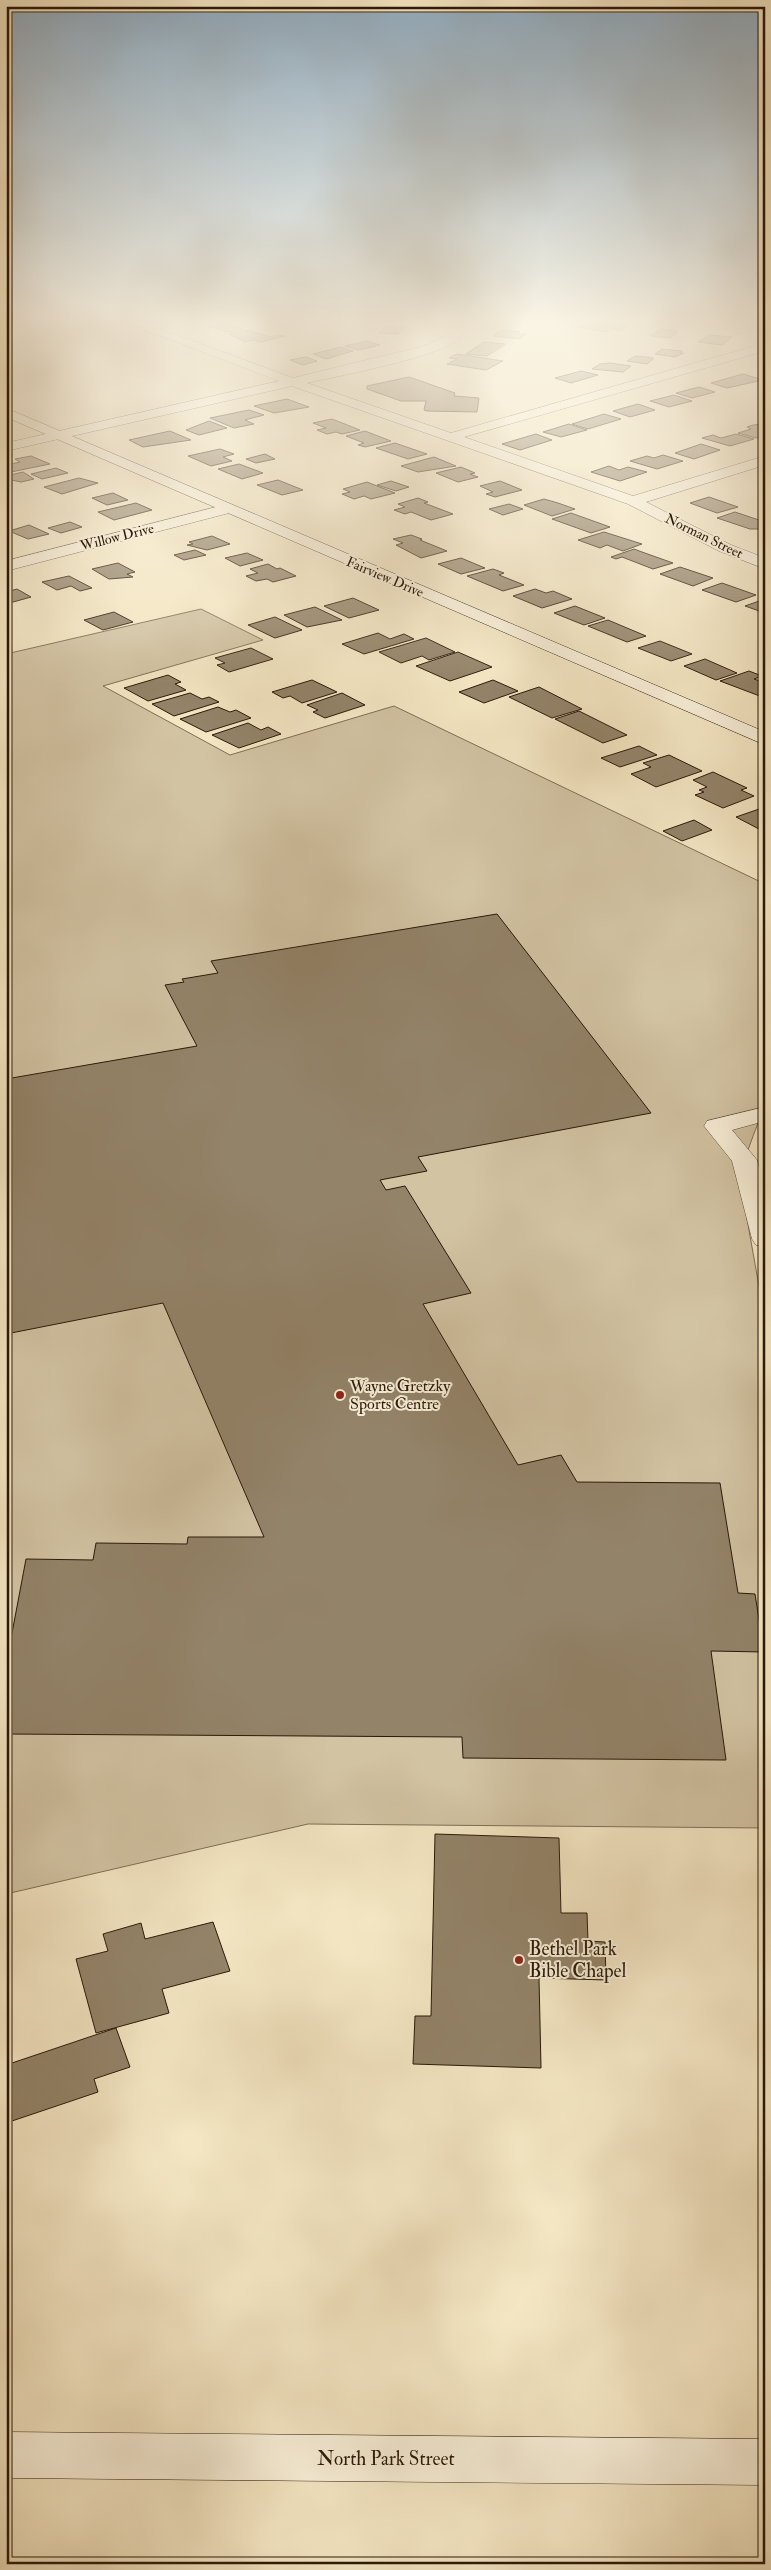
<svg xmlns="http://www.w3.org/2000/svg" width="771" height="2570" font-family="'IM FELL Double Pica',serif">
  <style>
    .green { fill: #d2c3a3; stroke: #7e6e56 }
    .building { fill: #938369; stroke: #2a1808 }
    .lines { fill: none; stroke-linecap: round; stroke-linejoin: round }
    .street-casing { stroke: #5c4c37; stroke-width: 1 }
    .secondary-casing { stroke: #2a1808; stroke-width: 1 }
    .street { fill: #f8efd8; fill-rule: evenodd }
    .secondary { fill: #f8efd8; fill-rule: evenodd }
    .poi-dot { fill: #8f2418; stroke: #f8efd8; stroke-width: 2 }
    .labels { text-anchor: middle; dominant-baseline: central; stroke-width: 4; stroke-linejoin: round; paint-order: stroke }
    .far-street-label { font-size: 14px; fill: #2a1808; stroke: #f8efd8 }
    .poi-label { font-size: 16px; fill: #2a1808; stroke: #f8efd8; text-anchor: start }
    .near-poi-label { font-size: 19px; fill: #2a1808; stroke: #f8efd8; text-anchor: start }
    .near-street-label { font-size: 19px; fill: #2a1808; stroke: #f8efd8 }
  </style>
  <rect width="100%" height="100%" fill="#f4e6c3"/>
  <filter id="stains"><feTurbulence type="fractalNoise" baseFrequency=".004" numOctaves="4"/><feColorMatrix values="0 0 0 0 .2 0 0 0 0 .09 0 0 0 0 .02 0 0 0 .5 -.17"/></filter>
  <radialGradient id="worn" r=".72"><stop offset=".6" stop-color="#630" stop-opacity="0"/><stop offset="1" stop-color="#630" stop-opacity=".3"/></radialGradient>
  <!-- green -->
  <path class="green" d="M 201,609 L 263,640 L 103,686 L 230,755 L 394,706 L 765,884 L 765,1104 L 739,1174 L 765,1320 L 765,1828 L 308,1824 L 6,1894 L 6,654 Z"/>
  <!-- building -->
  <path class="building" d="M 216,324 L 227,324 L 243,329 L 228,332 L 207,326 Z
    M 584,324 L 611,324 L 627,326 L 620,330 L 611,329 L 607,332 L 579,327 Z
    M 387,325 L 406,327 L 398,334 L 379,333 Z
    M 660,329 L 670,330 L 678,332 L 669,338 L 651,336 Z
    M 248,330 L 270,337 L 279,335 L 285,336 L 261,342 L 254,340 L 245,342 L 229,334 Z
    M 501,330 L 520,332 L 518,334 L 525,334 L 520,339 L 493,336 Z
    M 709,335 L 732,337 L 722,345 L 698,342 Z
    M 367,341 L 380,345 L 358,350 L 345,346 Z
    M 484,342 L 505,344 L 487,356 L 466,354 Z
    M 341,347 L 353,351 L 326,359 L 313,354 Z
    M 662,349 L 682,351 L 680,353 L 684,353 L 675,357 L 655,354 Z
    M 457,354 L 503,361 L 486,370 L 447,364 L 457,359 L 449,358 Z
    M 635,356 L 654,358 L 647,364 L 627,361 Z
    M 306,357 L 317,361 L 303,365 L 290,360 Z
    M 610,363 L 631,366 L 623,372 L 592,369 L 600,364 Z
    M 581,371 L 598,375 L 571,383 L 555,378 Z
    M 743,374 L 763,380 L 727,388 L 711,383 Z
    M 409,377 L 455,393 L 454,396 L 479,398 L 477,412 L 427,411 L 424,410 L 426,401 L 401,401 L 367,389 L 367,386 Z
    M 699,387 L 715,392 L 692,398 L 676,393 Z
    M 674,395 L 692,401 L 669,407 L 650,401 Z
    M 287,399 L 309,407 L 274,413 L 254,406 Z
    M 638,404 L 655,410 L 630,417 L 613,411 Z
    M 249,410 L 264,415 L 245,420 L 254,424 L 234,428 L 210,418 Z
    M 604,414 L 621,419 L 588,429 L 572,424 Z
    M 332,419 L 360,430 L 342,434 L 336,432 L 327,434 L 317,430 L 326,428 L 313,423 Z
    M 209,421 L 227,428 L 199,435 L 186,430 Z
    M 569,424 L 587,430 L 561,437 L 543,432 Z
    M 765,424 L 765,436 L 756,438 L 738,433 L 751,429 L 747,427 L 753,425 Z
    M 170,431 L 191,440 L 143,447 L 129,440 Z
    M 365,431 L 391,441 L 365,447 L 358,445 L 364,443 L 346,436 Z
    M 536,434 L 552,440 L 520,450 L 502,444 Z
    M 736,434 L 754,439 L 730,446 L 702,438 L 713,435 L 721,438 Z
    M 395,443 L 427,454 L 408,459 L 376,448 Z
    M 701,444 L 720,450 L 694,459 L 675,453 Z
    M 220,449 L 234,454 L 223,457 L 232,461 L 211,466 L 188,456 Z
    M 265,454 L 275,459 L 256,463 L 246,459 Z
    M 663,455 L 683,461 L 657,469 L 630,461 L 647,456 L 654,458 Z
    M 31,456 L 50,464 L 6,473 L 6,465 L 20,462 L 15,459 Z
    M 434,457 L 456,466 L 418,472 L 401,466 Z
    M 239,464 L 263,473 L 242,479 L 218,469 Z
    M 609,466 L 619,470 L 628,467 L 647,472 L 620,481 L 591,472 Z
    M 461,467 L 475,473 L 470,474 L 478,477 L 458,482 L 436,473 Z
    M 56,468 L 68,473 L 42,479 L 31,474 Z
    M 23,472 L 34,479 L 21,482 L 6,479 L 6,476 Z
    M 79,478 L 98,483 L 62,494 L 44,487 Z
    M 278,480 L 303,490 L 282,495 L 257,485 Z
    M 391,481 L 409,487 L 396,491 L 377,485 Z
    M 500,481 L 522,490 L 495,497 L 486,494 L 493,492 L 480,486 Z
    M 367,482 L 395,493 L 371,499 L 364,496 L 354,499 L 342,494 L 350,492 L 343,489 Z
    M 113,493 L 128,500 L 107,505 L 92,498 Z
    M 709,497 L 738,507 L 717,513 L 690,503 Z
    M 418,498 L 428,502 L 424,503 L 453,514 L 431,520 L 411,512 L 405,514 L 394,510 L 405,507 L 398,504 Z
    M 544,499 L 558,503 L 575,509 L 552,516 L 524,505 Z
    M 136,503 L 152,510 L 114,520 L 98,512 Z
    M 509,504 L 523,509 L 503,515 L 489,509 Z
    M 735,512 L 765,522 L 765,529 L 750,529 L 717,518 Z
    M 571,513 L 610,527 L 591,533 L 552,519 Z
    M 70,522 L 82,527 L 61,533 L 48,528 Z
    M 29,525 L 49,534 L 28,539 L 9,531 Z
    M 604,532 L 642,544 L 623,551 L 607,545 L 600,548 L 578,540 Z
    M 411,535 L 422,539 L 420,540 L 447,551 L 421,558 L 396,545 L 403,543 L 393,539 Z
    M 212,536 L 230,544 L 207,550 L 187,545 L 193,544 L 189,542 Z
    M 634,549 L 642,552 L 673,563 L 653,569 L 622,557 L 616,559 L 611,557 Z
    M 195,550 L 206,555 L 184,560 L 174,555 Z
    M 247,553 L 263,560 L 240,566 L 225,558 Z
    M 461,558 L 485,568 L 461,574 L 438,564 Z
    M 118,563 L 135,572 L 127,574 L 133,577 L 109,579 L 92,569 Z
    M 268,564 L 277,569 L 280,568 L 296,576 L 273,582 L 267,579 L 256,581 L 246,576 L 258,573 L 250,569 Z
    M 680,567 L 713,578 L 693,586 L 660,574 Z
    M 493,569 L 504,573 L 499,575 L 524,585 L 503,591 L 467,576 Z
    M 69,576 L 92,588 L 80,591 L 71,586 L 57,590 L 42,582 Z
    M 722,583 L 756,595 L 736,602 L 702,590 Z
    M 17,589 L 31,597 L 6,604 L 6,592 Z
    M 535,589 L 546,593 L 553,591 L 572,599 L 542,608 L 513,596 Z
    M 353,598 L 379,610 L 349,618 L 324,606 Z
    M 765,599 L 765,613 L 745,606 Z
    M 575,606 L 605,618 L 584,625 L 554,613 Z
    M 315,607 L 342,620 L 307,627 L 284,615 Z
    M 114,612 L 133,622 L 103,630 L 84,620 Z
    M 275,617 L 302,630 L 275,638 L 248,625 Z
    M 608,620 L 646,636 L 627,642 L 588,626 Z
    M 378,633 L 390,639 L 404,634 L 414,639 L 364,654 L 342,644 Z
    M 426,638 L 455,652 L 429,660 L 422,656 L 401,663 L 379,652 Z
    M 660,641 L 692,654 L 671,661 L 638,648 Z
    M 251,648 L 273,659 L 229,672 L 217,665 L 225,663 L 215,658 Z
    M 458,652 L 492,667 L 450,681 L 416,666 Z
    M 705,659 L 737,673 L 716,680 L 684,666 Z
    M 749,671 L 762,676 L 754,679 L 765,683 L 765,698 L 720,681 Z
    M 168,675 L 181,682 L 175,684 L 186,690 L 148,701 L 124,688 Z
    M 312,680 L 337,692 L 302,703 L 290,696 L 283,698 L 272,692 Z
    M 493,680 L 518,691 L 484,703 L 459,692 Z
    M 539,687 L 582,709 L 552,718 L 509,697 Z
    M 190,693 L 202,699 L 209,697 L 219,702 L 174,716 L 152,704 Z
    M 342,693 L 365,705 L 325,718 L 313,712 L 318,710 L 307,705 Z
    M 218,707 L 230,712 L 236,710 L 251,718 L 206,732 L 180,719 Z
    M 579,711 L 627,735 L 603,743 L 555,719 Z
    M 248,723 L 261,730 L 268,727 L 281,734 L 239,748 L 212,735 Z
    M 639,746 L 657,755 L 620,767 L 601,758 Z
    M 669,755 L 702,771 L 656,787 L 631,774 L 651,767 L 643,763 Z
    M 713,772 L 747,788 L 741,790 L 754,796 L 723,808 L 695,795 L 704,792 L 699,790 L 707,787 L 693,780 Z
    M 765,807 L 765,827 L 759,829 L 736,817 Z
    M 694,820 L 712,830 L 682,841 L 663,831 Z
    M 497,914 L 651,1113 L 418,1157 L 427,1171 L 380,1180 L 386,1190 L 405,1186 L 471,1293 L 423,1304 L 518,1465 L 561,1455 L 577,1482 L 720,1483 L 738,1593 L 755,1594 L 764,1652 L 711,1651 L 726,1760 L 463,1758 L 462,1737 L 6,1734 L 6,1665 L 26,1559 L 93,1560 L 96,1543 L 187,1544 L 188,1537 L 264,1537 L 163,1303 L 6,1334 L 6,1079 L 197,1046 L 165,985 L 184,982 L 182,979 L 218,973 L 211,961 Z
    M 435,1834 L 559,1838 L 561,1913 L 587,1913 L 588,1941 L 605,1942 L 606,1980 L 539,1978 L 541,2068 L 413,2064 L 415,2016 L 431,2016 Z
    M 213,1922 L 230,1971 L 162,1989 L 169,2013 L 96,2033 L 76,1959 L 108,1951 L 103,1934 L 141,1923 L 145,1939 Z
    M 116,2028 L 130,2067 L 94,2079 L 98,2092 L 6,2123 L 6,2055 L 9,2064 Z"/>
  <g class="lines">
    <!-- street casing -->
    <g class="street-casing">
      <path id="street" d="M 130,324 L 147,324 L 293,378 L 428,345 L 450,334 L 455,324 L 467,324 C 465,328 463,334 460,338 C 442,357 337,376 307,383 L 451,433 L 765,343 L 765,351 L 464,437 L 633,496 L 765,456 L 765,465 L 646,502 L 731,545 L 765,558 L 765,569 L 719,551 L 628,504 L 292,386 L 6,451 L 6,443 L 279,381 Z
        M 731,324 L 765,324 L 765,331 L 737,328 Z
        M 228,504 L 233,506 L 236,509 L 233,512 L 6,571 L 6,561 Z
        M 765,1107 L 765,1121 L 732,1130 L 757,1160 L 765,1189 L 765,1247 L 756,1245 L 752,1239 L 732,1161 L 704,1126 L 707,1121 Z"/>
    </g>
    <!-- secondary casing -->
    <g class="secondary-casing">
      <path id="secondary" d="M 6,408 L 765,732 L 765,745 L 6,417 Z
        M 6,2432 L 765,2439 L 765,2485 L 6,2478 Z"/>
    </g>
    <!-- street -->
    <use href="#street" class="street"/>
    <!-- secondary -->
    <use href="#secondary" class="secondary"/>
  </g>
  <!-- sky -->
  <linearGradient id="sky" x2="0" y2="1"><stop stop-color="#91acc0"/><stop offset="0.47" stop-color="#faf4e4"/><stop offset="1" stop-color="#faf4e4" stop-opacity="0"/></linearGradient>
  <rect width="771" height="684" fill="url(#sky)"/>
  <!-- markers -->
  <g class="poi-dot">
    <circle cx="340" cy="1395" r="5"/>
    <circle cx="519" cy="1960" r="5"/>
  </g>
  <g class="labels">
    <!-- far-street labels -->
    <g class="far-street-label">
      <text transform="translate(704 536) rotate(26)">Norman Street</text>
      <text transform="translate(117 537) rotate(-14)">Willow Drive</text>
      <text transform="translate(385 577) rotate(23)">Fairview Drive</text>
    </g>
    <!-- poi labels -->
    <g class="poi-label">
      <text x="350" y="1386">Wayne Gretzky<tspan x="350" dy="18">Sports Centre</tspan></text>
    </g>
    <!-- near-poi labels -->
    <g class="near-poi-label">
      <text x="529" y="1949">Bethel Park<tspan x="529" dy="22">Bible Chapel</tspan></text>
    </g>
    <!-- near-street labels -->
    <g class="near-street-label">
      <text x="386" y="2459">North Park Street</text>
    </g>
  </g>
  <!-- margin -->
  <rect width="771" height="2570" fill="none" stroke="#f4e6c3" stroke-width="25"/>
  <rect x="8" y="8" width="756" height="2555" fill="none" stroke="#2a1808" stroke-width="2.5"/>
  <rect x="12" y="12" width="746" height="2545" fill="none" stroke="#2a1808"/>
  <rect width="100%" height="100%" filter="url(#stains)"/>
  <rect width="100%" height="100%" fill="url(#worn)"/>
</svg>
